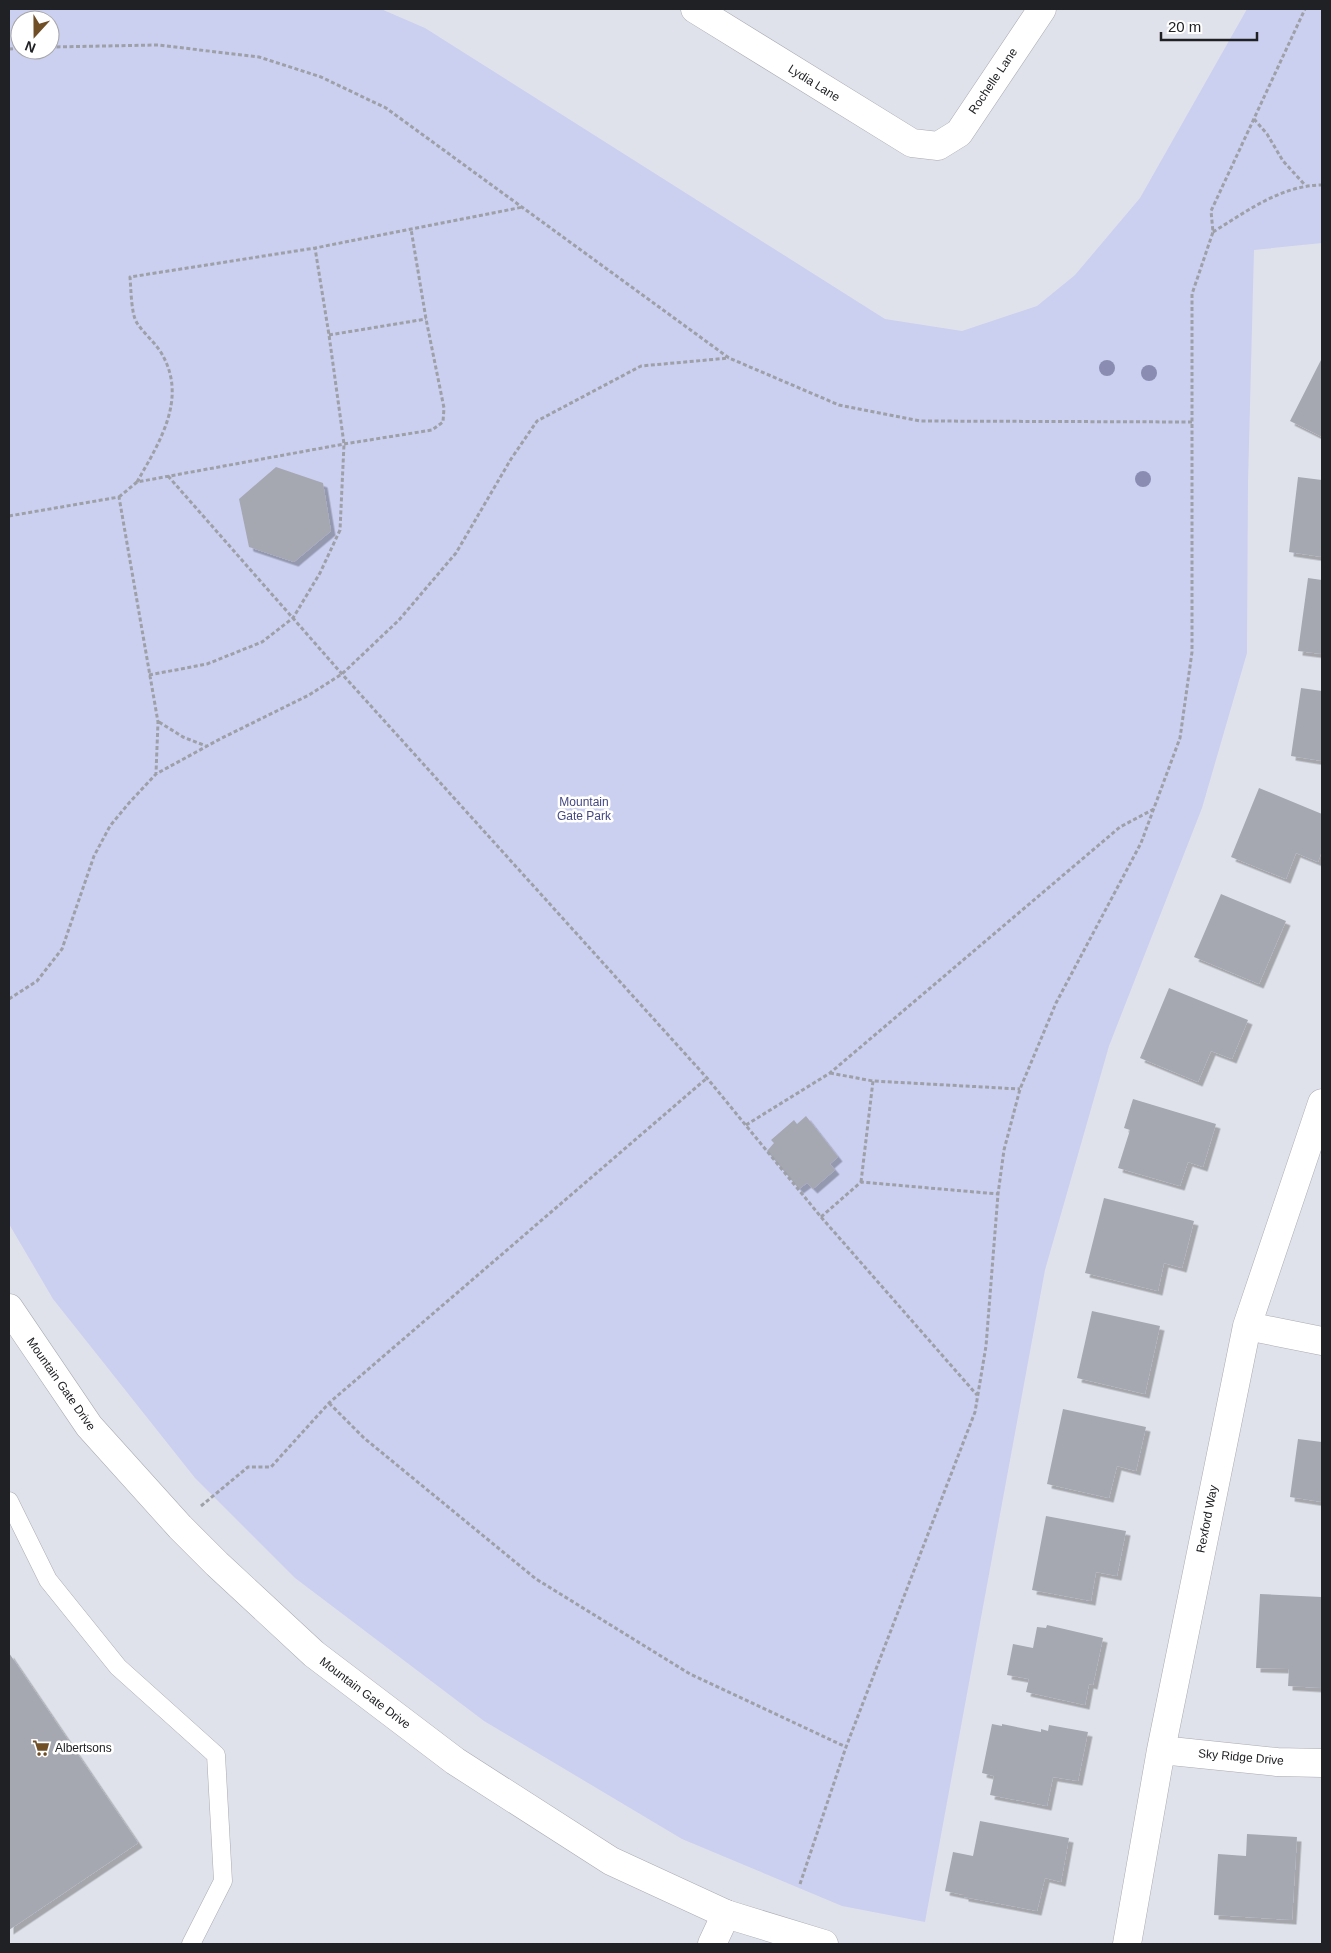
<svg xmlns="http://www.w3.org/2000/svg" width="1331" height="1953" font-family="Arial,sans-serif">
  <style>
    .green { fill: #cbd0f0; fill-rule: evenodd }
    .building { fill: #a6a8b1; filter: url(#shadow) }
    .lines { fill: none; stroke-linecap: round; stroke-linejoin: round }
    .service-casing { stroke: #a9abb3; stroke-width: 19 }
    .minor-casing { stroke: #a9abb3; stroke-width: 29 }
    .secondary-casing { stroke: #a9abb3; stroke-width: 29 }
    .path { stroke: #9ea0a7; stroke-width: 3; stroke-dasharray: 4 2.5; stroke-linecap: butt }
    .service { stroke: #fff; stroke-width: 18 }
    .minor { stroke: #fff; stroke-width: 28 }
    .secondary { stroke: #fff; stroke-width: 28 }
    .tree { fill: #8a8db1 }
    .labels { text-anchor: middle; dominant-baseline: central; stroke-width: 5; stroke-linejoin: round; paint-order: stroke }
    .street-label { font-size: 12px; fill: #202124; stroke: #fff }
    .park-label { font-size: 12px; fill: #444882; stroke: #fff }
    .poi-label { font-size: 12px; fill: #202124; stroke: #fff; text-anchor: start }
  </style>
  <defs>
    <filter id="shadow"><feDropShadow dx="4.5" dy="4.5" stdDeviation="0" flood-color="#0004"/></filter>
  </defs>
  <rect width="100%" height="100%" fill="#e0e2eb"/>
  <!-- green -->
  <path class="green" d="M 9,9 L 381,9 L 425,28 L 885,319 L 962,331 L 1037,306 L 1075,275 L 1140,198 L 1247,9 L 1322,9 L 1322,243 L 1254,250 L 1248,484 L 1247,653 L 1202,808 L 1109,1046 L 1045,1270 L 925,1922 L 842,1906 L 682,1839 L 484,1721 L 295,1578 L 195,1478 L 53,1299 L 9,1224 ZM 20,20 L 50,20 L 50,50 L 20,50 Z"/>
  <!-- building -->
  <path class="building" d="M 1322,358 L 1322,437 L 1290,421 Z
    M 276,467 L 323,483 L 331,531 L 294,562 L 249,547 L 239,499 Z
    M 1298,477 L 1322,480 L 1322,557 L 1289,552 Z
    M 1308,578 L 1322,580 L 1322,654 L 1298,651 Z
    M 1301,688 L 1322,691 L 1322,761 L 1291,756 Z
    M 1259,788 L 1322,814 L 1322,851 L 1318,862 L 1296,853 L 1286,879 L 1231,857 Z
    M 1221,894 L 1286,921 L 1259,984 L 1194,957 Z
    M 1169,988 L 1248,1020 L 1232,1059 L 1211,1051 L 1198,1082 L 1140,1058 Z
    M 1133,1099 L 1216,1124 L 1203,1167 L 1188,1162 L 1180,1186 L 1118,1168 L 1130,1130 L 1124,1128 Z
    M 806,1116 L 838,1157 L 830,1164 L 835,1170 L 813,1189 L 807,1183 L 799,1189 L 767,1151 L 774,1143 L 771,1140 L 794,1120 L 797,1124 Z
    M 1104,1198 L 1194,1221 L 1182,1268 L 1164,1263 L 1158,1291 L 1085,1273 Z
    M 1092,1311 L 1160,1326 L 1145,1394 L 1077,1378 Z
    M 1063,1409 L 1146,1427 L 1136,1471 L 1117,1466 L 1109,1498 L 1047,1484 Z
    M 1298,1439 L 1322,1442 L 1322,1502 L 1290,1497 Z
    M 1046,1516 L 1126,1531 L 1117,1576 L 1096,1572 L 1091,1601 L 1032,1590 Z
    M 1260,1594 L 1322,1597 L 1322,1688 L 1288,1686 L 1289,1669 L 1256,1668 Z
    M 1047,1625 L 1103,1638 L 1093,1685 L 1089,1684 L 1085,1705 L 1026,1692 L 1029,1679 L 1007,1675 L 1013,1644 L 1033,1648 L 1037,1627 L 1046,1628 Z
    M 9,1653 L 138,1843 L 9,1930 Z
    M 992,1724 L 1002,1726 L 1002,1724 L 1041,1732 L 1041,1729 L 1048,1731 L 1049,1725 L 1088,1732 L 1078,1781 L 1053,1777 L 1047,1806 L 990,1795 L 994,1776 L 982,1773 Z
    M 980,1821 L 1069,1838 L 1061,1882 L 1045,1878 L 1037,1911 L 964,1897 L 964,1895 L 945,1891 L 953,1852 L 973,1856 Z
    M 1247,1834 L 1297,1837 L 1292,1920 L 1214,1915 L 1218,1854 L 1246,1856 Z"/>
  <g class="lines">
    <!-- service casing -->
    <g class="service-casing">
      <path id="service" d="M 9,1501 L 48,1580 L 118,1667 L 216,1755 L 223,1881 L 191,1944"/>
    </g>
    <!-- minor casing -->
    <g class="minor-casing">
      <path id="minor" d="M 695,9 L 912,143 L 938,146 L 959,133 L 1042,9
        M 1247,1326 L 1322,1341
        M 1161,1750 L 1277,1762 L 1322,1763
        M 712,1944 L 726,1914
        M 1127,1944 L 1161,1750 L 1247,1326 L 1322,1103"/>
    </g>
    <!-- secondary casing -->
    <g class="secondary-casing">
      <path id="secondary" d="M 9,1308 L 89,1426 L 180,1527 L 217,1564 L 314,1654 L 455,1761 L 611,1861 L 726,1914 L 824,1944"/>
    </g>
    <!-- path -->
    <path class="path" d="M 50,47 L 158,45 L 259,57 L 321,77 L 386,108 L 729,358 L 839,405 L 920,421 L 1192,422
      M 9,49 L 20,48
      M 1254,119 L 1267,134 L 1283,161 L 1305,185
      M 1213,232 C 1247,211 1282,185 1322,185
      M 329,335 L 426,319
      M 168,476 L 342,674 L 707,1078 L 821,1217 L 977,1395
      M 137,482 C 159,443 187,400 163,356 C 157,344 144,334 137,323 C 131,314 131,288 130,277 L 315,248 L 523,207
      M 119,497 L 137,482 L 344,444 L 432,430 L 443,422 L 444,408 L 426,319 L 411,229
      M 9,516 L 119,497 L 158,722 L 156,773
      M 149,675 L 207,664 L 262,642 L 293,618 L 320,573 L 340,530 L 344,444 L 329,335 L 315,248
      M 159,722 L 183,737 L 206,746
      M 9,999 L 37,981 L 62,949 L 94,856 L 110,826 L 129,803 L 156,774 L 220,739 L 309,695 L 342,674 L 399,620 L 456,553 L 511,459 L 537,421 L 641,366 L 729,358
      M 830,1073 L 873,1081 L 1020,1089
      M 746,1125 L 830,1073 L 1120,827 L 1154,809
      M 861,1182 L 873,1081
      M 821,1217 L 861,1182 L 998,1194
      M 329,1403 L 364,1438 L 536,1579 L 690,1674 L 846,1747
      M 201,1506 L 248,1467 L 271,1467 L 329,1403 L 707,1078
      M 800,1884 L 846,1747 L 975,1412 L 986,1346 L 998,1194 L 1004,1150 L 1020,1089 L 1056,1003 L 1141,843 L 1180,738 L 1192,652 L 1192,294 L 1213,232 L 1211,211 L 1305,9"/>
    <!-- service -->
    <use href="#service" class="service"/>
    <!-- minor -->
    <use href="#minor" class="minor"/>
    <!-- secondary -->
    <use href="#secondary" class="secondary"/>
  </g>
  <!-- trees -->
  <g class="tree">
    <circle cx="1107" cy="368" r="8"/>
    <circle cx="1149" cy="373" r="8"/>
    <circle cx="1143" cy="479" r="8"/>
  </g>
  <!-- icons -->
  <defs>
    <g id="supermarket-bare" transform="scale(1.35)"><path d="M-6-5.5h2.5l.6 2H6L4.5 2H-2.5L-4.4-4H-6ZM-1.5 3.2a1.3 1.3 0 1 0 .1 0ZM3 3.2a1.3 1.3 0 1 0 .1 0Z" fill="#704e26" stroke="#fff" stroke-width="2.5" paint-order="stroke"/></g>
  </defs>
  <g fill-rule="evenodd">
    <use href="#supermarket-bare" x="41" y="1748"/>
  </g>
  <g class="labels">
    <!-- street labels -->
    <g class="street-label">
      <text transform="translate(993 81) rotate(-56)">Rochelle Lane</text>
      <text transform="translate(814 83) rotate(32)">Lydia Lane</text>
      <text transform="translate(61 1384) rotate(55)">Mountain Gate Drive</text>
      <text transform="translate(1207 1519) rotate(-79)">Rexford Way</text>
      <text transform="translate(365 1693) rotate(37)">Mountain Gate Drive</text>
      <text transform="translate(1241 1757) rotate(5)">Sky Ridge Drive</text>
    </g>
    <!-- park labels -->
    <g class="park-label">
      <text x="584" y="802">Mountain<tspan x="584" dy="14">Gate Park</tspan></text>
    </g>
    <!-- poi labels -->
    <g class="poi-label">
      <text x="55" y="1748">Albertsons</text>
    </g>
  </g>
  <!-- border -->
  <rect width="1331" height="1953" fill="none" stroke="#202124" stroke-width="20"/>
  <!-- north arrow -->
  <g transform="translate(35 35) rotate(201)"><circle r="24" fill="#ffffff" stroke="#a6a6a7"/>
  <path d="M0-4L9 19L0 12L-9 19Z" fill="#704e26"/>
  <text y="-8" font-size="14" font-weight="bold" text-anchor="middle" fill="#202124">N</text>
  </g>
  <!-- scale -->
  <path d="M1161 32v8h96v-8" fill="none" stroke="#202124" stroke-width="2.5"/>
  <text x="1168" y="32" font-size="15" fill="#202124" stroke="#ffffff" stroke-width="4" paint-order="stroke">20 m</text>
</svg>
